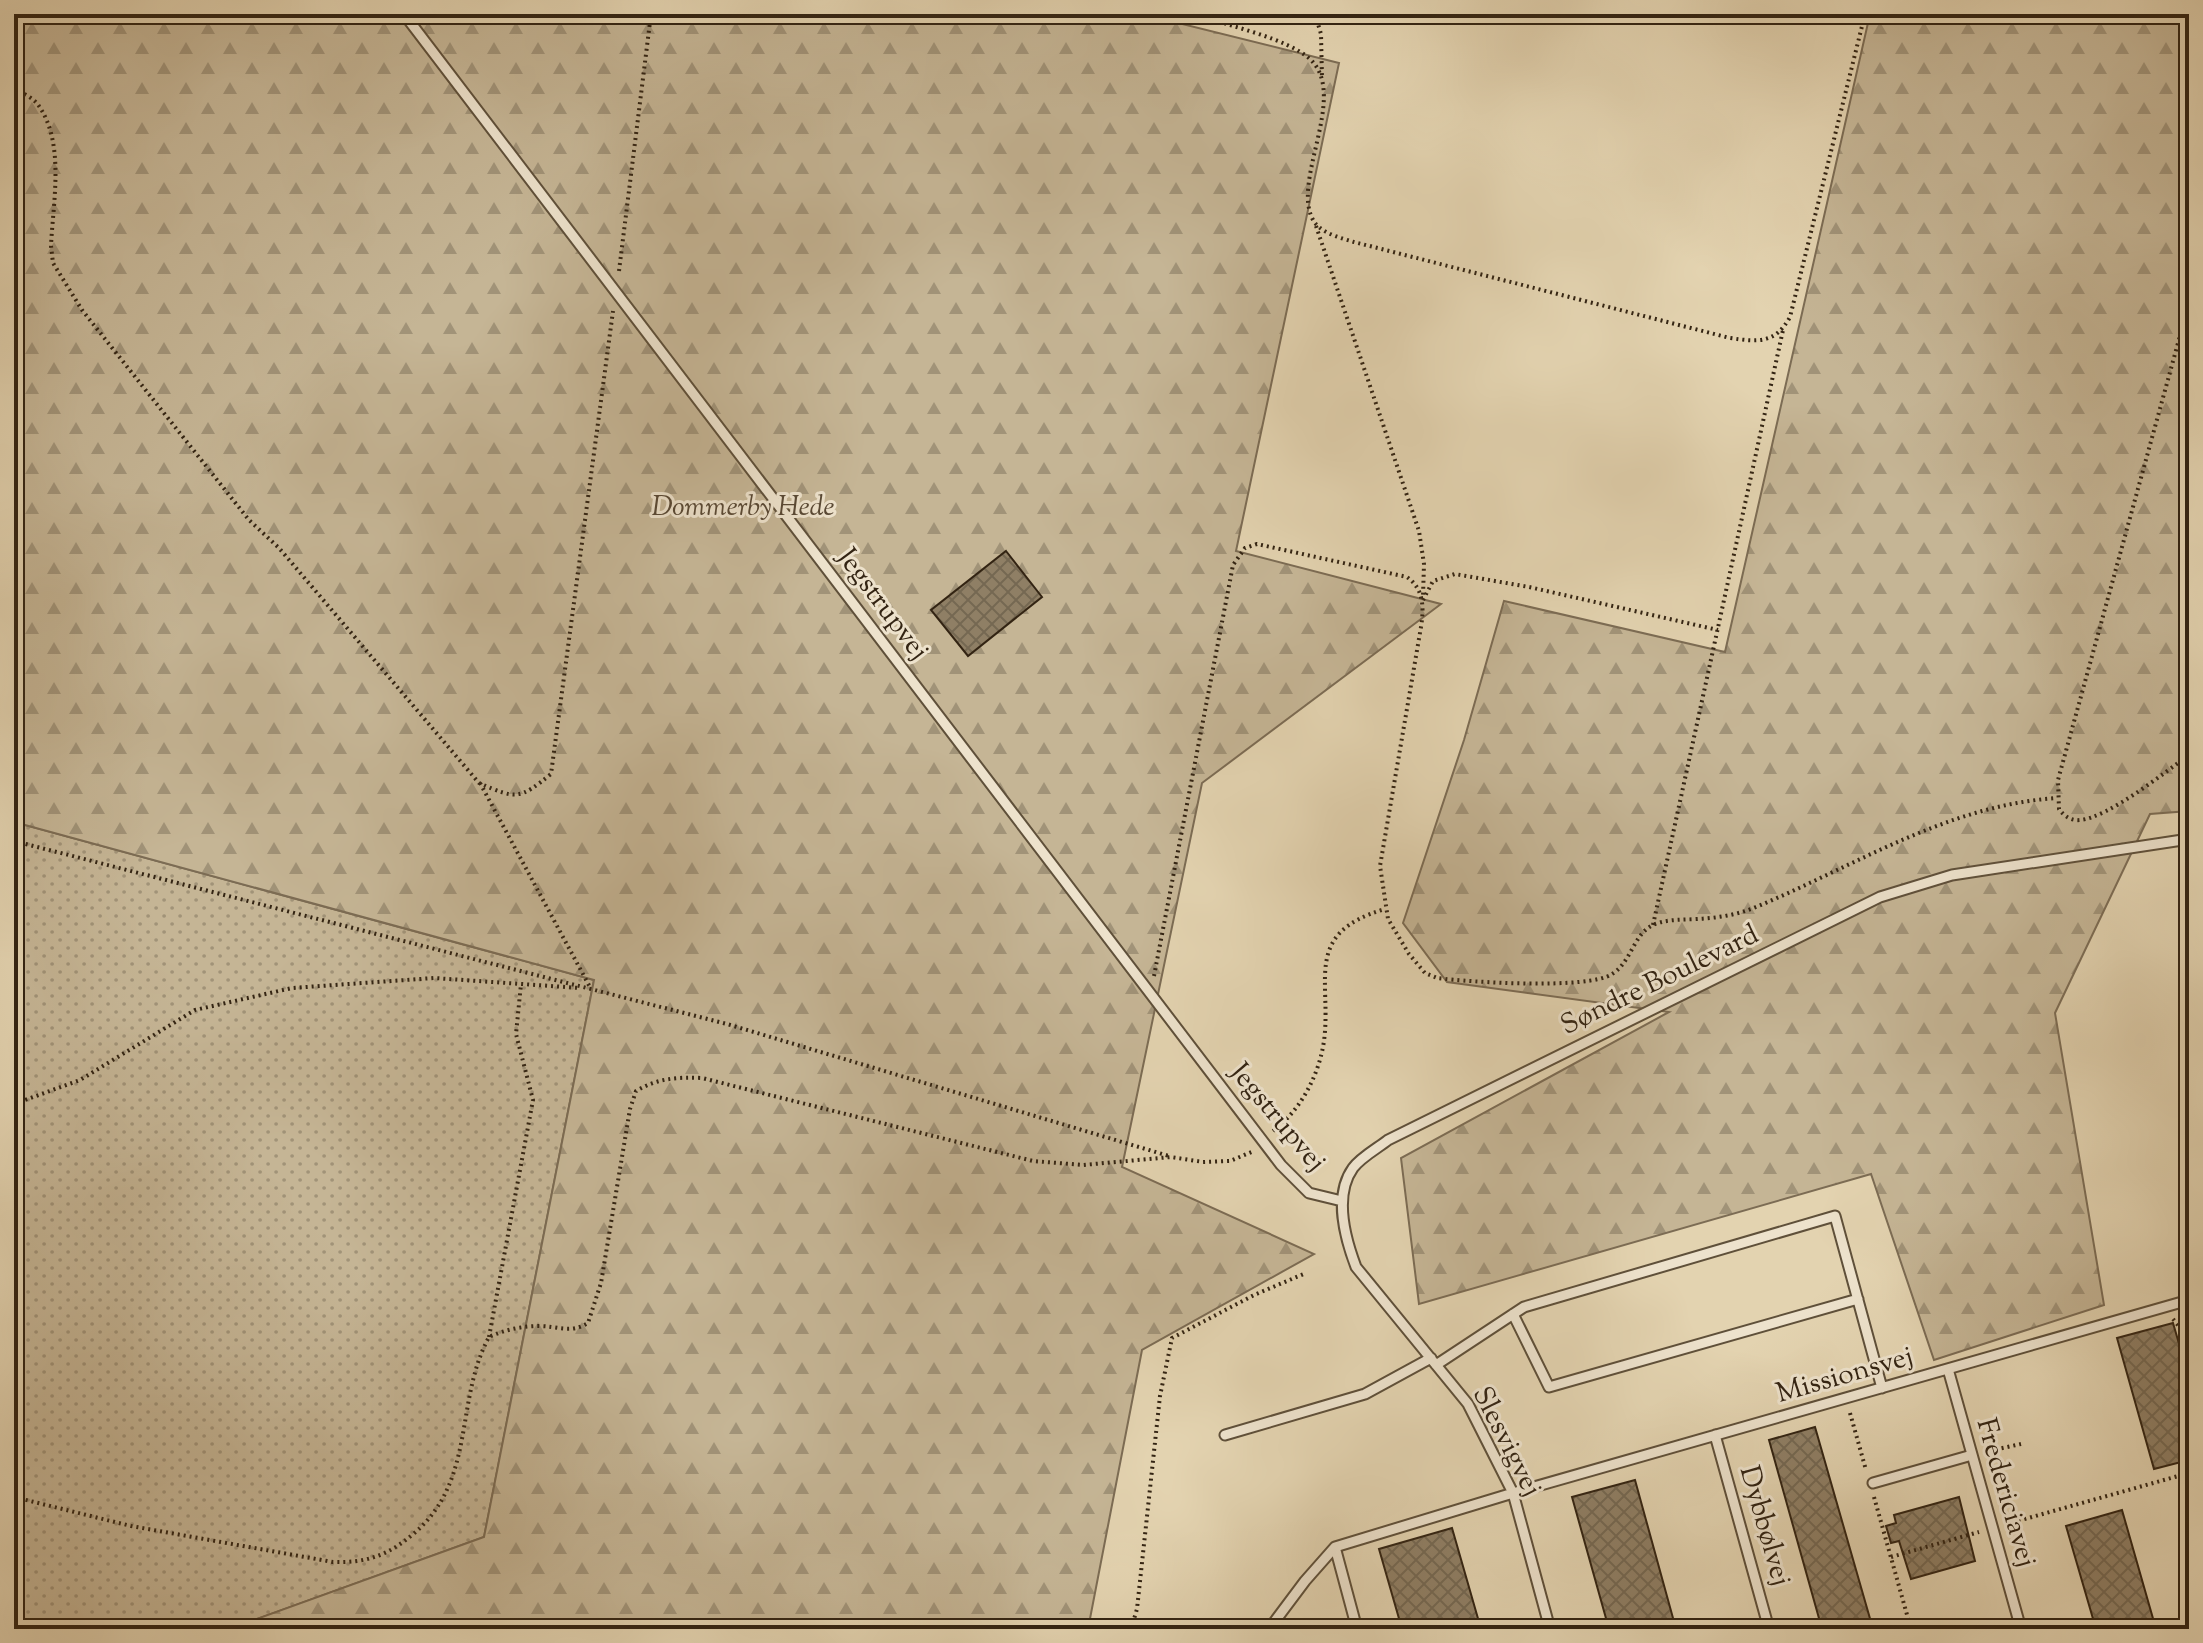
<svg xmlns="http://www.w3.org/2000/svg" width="2203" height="1643" font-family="'Sorts Mill Goudy',serif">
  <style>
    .grass { fill: url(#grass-dots); stroke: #7c6c54; stroke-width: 2 }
    .forest { fill: url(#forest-firs); stroke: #7c6c54; stroke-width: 2 }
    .building { fill: url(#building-cross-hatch); stroke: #332413; stroke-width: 2 }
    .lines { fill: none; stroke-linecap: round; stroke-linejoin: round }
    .lane-casing { stroke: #5f503a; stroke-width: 13 }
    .path { stroke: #332413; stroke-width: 4; stroke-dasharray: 2 4; stroke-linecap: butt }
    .lane { stroke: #ede2cc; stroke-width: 9 }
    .labels { text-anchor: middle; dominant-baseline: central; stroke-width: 6; stroke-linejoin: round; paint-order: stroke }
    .park-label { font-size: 28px; font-style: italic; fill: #584834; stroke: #ede2cc }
    .street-label { font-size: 28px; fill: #332413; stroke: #ede2cc }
  </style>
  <defs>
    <pattern id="grass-dots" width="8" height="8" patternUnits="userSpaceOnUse" patternTransform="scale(2)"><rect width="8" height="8" fill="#c5b595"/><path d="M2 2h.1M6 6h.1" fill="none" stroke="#a19378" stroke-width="1.8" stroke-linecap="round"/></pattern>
    <pattern id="forest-firs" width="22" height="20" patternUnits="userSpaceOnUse" patternTransform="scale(2)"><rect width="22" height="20" fill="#c5b595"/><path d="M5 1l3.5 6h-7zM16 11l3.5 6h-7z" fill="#a19378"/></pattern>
    <pattern id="building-cross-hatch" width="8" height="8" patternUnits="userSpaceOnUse" patternTransform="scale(2)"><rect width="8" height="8" fill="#8f7f65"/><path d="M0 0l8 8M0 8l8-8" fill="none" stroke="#756852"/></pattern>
  </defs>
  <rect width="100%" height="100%" fill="#e3d3b0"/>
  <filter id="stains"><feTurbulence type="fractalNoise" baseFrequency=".0025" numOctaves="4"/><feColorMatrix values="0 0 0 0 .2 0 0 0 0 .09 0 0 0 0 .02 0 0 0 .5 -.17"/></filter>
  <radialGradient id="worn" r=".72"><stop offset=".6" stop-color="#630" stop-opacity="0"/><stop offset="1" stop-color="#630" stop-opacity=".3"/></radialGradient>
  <!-- grass -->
  <path class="grass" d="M 14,822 L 594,980 L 484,1537 L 229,1629 L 14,1625 Z"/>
  <!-- forest -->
  <path class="forest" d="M 14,14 L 1142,14 L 1339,63 L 1236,551 L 1441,604 L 1202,783 L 1122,1167 L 1314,1254 L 1142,1350 L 1088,1629 L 229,1629 L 484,1537 L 594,980 L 14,822 Z
    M 1870,14 L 2189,14 L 2189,811 L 2150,814 L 2055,1013 L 2104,1305 L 1934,1360 L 1871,1174 L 1419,1304 L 1401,1158 L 1669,1012 L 1447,982 L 1403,923 L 1464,740 L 1504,601 L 1725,652 Z"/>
  <!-- building -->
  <path class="building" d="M 1006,551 L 1042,597 L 968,656 L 931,610 Z
    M 2173,1323 L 2189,1378 L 2189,1460 L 2154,1469 L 2117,1338 Z
    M 1815,1427 L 1873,1629 L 1822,1629 L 1769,1440 Z
    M 1635,1480 L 1676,1629 L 1609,1629 L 1572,1497 Z
    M 1959,1497 L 1975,1561 L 1911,1579 L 1899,1541 L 1891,1543 L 1886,1526 L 1896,1523 L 1894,1515 Z
    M 2122,1510 L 2156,1629 L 2096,1629 L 2066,1526 Z
    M 1452,1528 L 1481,1629 L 1402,1629 L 1379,1549 Z"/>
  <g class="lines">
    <!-- lane casing -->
    <g class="lane-casing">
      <path id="lane" d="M 404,14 L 1281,1165 L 1309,1193 L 1342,1201
        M 1513,1314 L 1549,1387 L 1858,1299
        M 1436,1365 L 1524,1307 L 1835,1216 L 1882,1388
        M 1948,1369 L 2021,1629
        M 1225,1435 L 1365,1394 L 1431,1358
        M 1715,1435 L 1769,1629
        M 1873,1483 L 1972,1455
        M 1335,1547 L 1357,1629
        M 1269,1629 L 1305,1581 L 1335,1547 L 1513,1493 L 2189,1300
        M 1550,1629 L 1513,1493 L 1468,1404 L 1356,1267 C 1345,1238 1333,1196 1353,1168 C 1361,1157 1378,1148 1388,1140 L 1880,897 L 1952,875 L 2189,839"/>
    </g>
    <!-- path -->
    <path class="path" d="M 1196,14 C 1227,26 1288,38 1311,60 C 1349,98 1288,185 1315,223 C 1324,234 1341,238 1354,242 L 1730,338 C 1758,342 1775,344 1790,317 L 1865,14
      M 1315,14 L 1321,34 L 1322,79
      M 14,88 C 22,93 34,98 39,106 C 65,144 53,202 51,246 L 53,263 L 82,310 L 249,520 L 279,548 L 479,783 C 517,800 520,799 551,774 L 613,311
      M 1316,226 L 1419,531 L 1424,564 L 1423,596
      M 619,271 L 651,14
      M 2189,303 L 2058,780 L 2059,809 C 2064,816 2071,821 2080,820 C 2108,818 2165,772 2189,755
      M 1423,600 L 1433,581 L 1455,574 L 1529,587 L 1718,630
      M 480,783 L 591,989
      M 14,841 L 727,1024 L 1169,1156
      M 1653,925 L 1783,330
      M 1154,976 L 1233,565 L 1245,548 L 1257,544 L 1407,577 C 1424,589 1424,608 1421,627 L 1380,866 L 1388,919 L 1409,954 L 1425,973 L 1437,978 C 1469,982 1588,990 1612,974 C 1632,962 1633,933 1655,924 C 1669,919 1682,920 1697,919 C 1717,918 1737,915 1756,907 C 1855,866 1948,805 2057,798
      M 14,1104 L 80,1080 L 195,1010 L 292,988 L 434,978 L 580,988
      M 1273,1131 C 1301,1110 1319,1075 1324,1041 C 1332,980 1302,933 1385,909
      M 2173,1319 L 2189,1339
      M 489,1337 L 533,1100 L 516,1034 L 521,984
      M 1850,1413 L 1866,1470
      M 1984,1452 L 2021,1444
      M 14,1497 L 131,1526 L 333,1562 C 365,1563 387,1556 412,1535 C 477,1482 454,1401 489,1337 C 504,1330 522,1326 539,1326 C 558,1326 570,1334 588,1323 L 601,1283 L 630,1109 L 636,1091 C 658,1078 677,1077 702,1078 L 1033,1161 L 1083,1165 L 1171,1157 L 1203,1162 L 1230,1161 L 1254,1151
      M 1874,1497 L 1911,1629
      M 2007,1524 L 2189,1473
      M 1891,1557 L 1979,1532
      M 1131,1629 L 1137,1609 L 1160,1396 L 1172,1338 L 1254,1295 L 1306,1273"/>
    <!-- lane -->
    <use href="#lane" class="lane"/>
  </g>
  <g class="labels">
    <!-- park labels -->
    <g class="park-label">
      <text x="743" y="508">Dommerby Hede</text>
    </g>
    <!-- street labels -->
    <g class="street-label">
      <text transform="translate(882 605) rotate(53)">Jegstrupvej</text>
      <text transform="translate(1660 981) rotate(-26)">Søndre Boulevard</text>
      <text transform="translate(1277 1118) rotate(50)">Jegstrupvej</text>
      <text transform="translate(1845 1376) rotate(-16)">Missionsvej</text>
      <text transform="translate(1506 1442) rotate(63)">Slesvigvej</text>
      <text transform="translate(2005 1493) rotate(74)">Fredericiavej</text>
      <text transform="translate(1764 1526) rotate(74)">Dybbølvej</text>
    </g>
  </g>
  <!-- margin -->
  <rect width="2203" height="1643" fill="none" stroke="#e3d3b0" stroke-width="48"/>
  <rect x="16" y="16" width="2171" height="1611" fill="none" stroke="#332413" stroke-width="4"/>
  <rect x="24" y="24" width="2155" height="1595" fill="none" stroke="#332413" stroke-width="2"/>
  <rect width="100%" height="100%" filter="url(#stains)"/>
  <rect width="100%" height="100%" fill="url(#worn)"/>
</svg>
